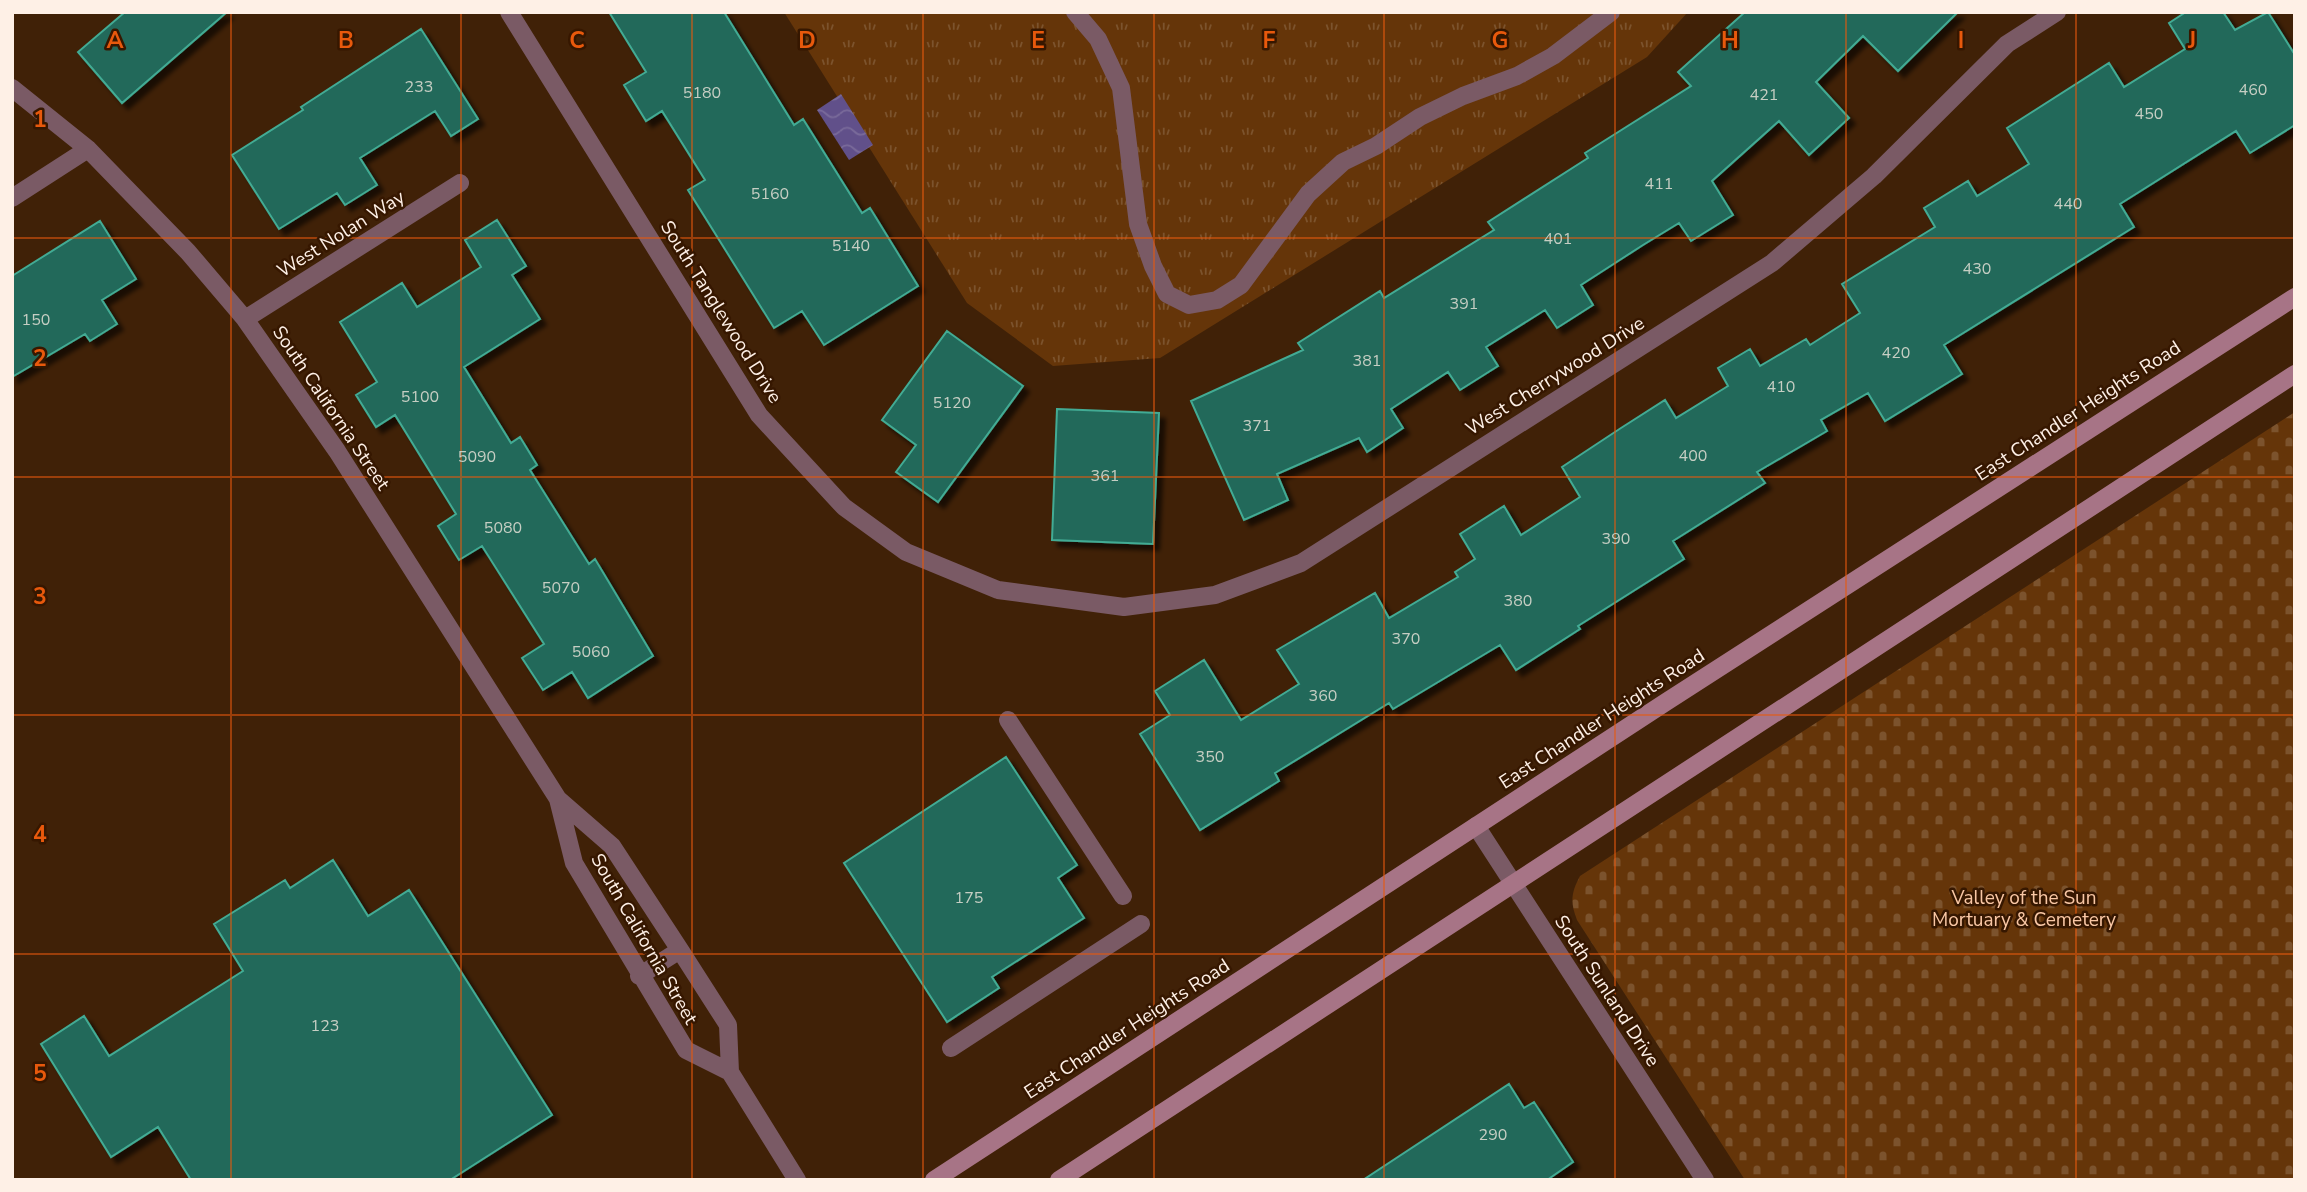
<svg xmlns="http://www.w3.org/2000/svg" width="2307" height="1192" font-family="'Nunito Sans',sans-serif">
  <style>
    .grass { fill: url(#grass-tufts) }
    .cemetery { fill: url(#cemetery-stones) }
    .water { fill: url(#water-waves) }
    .building { fill: #20695a; stroke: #43ab94; stroke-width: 2; filter: url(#shadow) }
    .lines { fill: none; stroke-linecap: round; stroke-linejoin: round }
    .lane { stroke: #7a5a65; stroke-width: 18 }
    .street { stroke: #7a5a65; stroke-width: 18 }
    .secondary { stroke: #a77486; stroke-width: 18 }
    .grid { fill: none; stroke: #e8590c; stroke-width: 2; stroke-opacity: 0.55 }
    .labels { text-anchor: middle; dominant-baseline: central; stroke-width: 5; stroke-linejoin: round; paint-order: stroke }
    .number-label { font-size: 16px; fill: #c6cec3 }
    .street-label { font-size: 19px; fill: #fef0e6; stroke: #361700 }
    .park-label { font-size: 19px; fill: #f9c7a4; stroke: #361700 }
    .grid-label { font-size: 23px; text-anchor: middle; font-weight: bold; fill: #e8590c; stroke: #361700; stroke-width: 5; stroke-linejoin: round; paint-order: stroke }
  </style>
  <defs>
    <pattern id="grass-tufts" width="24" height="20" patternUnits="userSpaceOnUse" patternTransform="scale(1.75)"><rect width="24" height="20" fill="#653509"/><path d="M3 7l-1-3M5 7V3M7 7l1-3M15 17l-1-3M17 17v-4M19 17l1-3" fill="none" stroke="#7c532d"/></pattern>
    <pattern id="cemetery-stones" width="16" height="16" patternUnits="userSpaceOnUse" patternTransform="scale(1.75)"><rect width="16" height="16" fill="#653509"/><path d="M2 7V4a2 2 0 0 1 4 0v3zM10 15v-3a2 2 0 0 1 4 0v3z" fill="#7c532d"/></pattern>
    <pattern id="water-waves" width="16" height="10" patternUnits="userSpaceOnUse" patternTransform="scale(1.75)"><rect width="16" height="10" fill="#61508a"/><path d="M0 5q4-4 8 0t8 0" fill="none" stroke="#796a9a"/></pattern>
    <filter id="shadow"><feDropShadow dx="6" dy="6" stdDeviation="2" flood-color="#0009"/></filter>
  </defs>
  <rect width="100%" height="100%" fill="#402107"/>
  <!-- grass -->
  <path class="grass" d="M 784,12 L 1688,12 L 1647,57 L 1160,358 L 1053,366 L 967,303 Z"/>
  <!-- cemetery -->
  <path class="cemetery" d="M 2295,412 L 2295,1180 L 1745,1180 L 1577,920 C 1570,902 1571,893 1580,876 Z"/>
  <!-- water -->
  <path class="water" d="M 841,94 L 873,145 L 849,160 L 817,110 Z"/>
  <!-- building -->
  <path class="building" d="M 125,12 L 227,12 L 122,103 L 78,52 Z
    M 609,12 L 724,12 L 794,125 L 803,119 L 862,213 L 870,208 L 918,286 L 824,345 L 802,311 L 774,328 L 688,190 L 705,180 L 662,111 L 646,121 L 624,85 L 646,72 Z
    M 1745,12 L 1958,12 L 1898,71 L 1863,36 L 1816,82 L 1849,118 L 1809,155 L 1779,121 L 1712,181 L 1733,215 L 1691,241 L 1679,223 L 1643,245 L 1581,285 L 1593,305 L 1557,328 L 1545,310 L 1486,347 L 1498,366 L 1460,390 L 1448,372 L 1391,409 L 1403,428 L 1367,452 L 1359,438 L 1277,474 L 1288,500 L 1244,520 L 1191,401 L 1303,350 L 1298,343 L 1380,291 L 1384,298 L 1494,230 L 1488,222 L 1588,158 L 1585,153 L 1691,86 L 1678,72 Z
    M 2186,12 L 2223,12 L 2235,30 L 2268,12 L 2295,55 L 2295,125 L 2250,153 L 2236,131 L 2120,204 L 2134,227 L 1944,345 L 1962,374 L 1885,421 L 1868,393 L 1821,420 L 1827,431 L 1757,472 L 1765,483 L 1673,541 L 1684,559 L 1578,626 L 1580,629 L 1516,670 L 1500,645 L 1393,709 L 1389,703 L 1275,773 L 1279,781 L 1200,830 L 1140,734 L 1170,715 L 1155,691 L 1204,660 L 1241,720 L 1299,684 L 1277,650 L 1375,593 L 1389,618 L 1458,577 L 1455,572 L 1475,559 L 1460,534 L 1504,506 L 1521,535 L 1580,497 L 1562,467 L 1621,428 L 1665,400 L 1676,418 L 1728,386 L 1718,368 L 1750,349 L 1760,366 L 1806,339 L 1810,345 L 1860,313 L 1842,284 L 1935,227 L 1924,208 L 1968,181 L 1977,196 L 2029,164 L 2007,128 L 2109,63 L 2124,87 L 2185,49 L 2169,23 Z
    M 421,29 L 478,119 L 451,136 L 435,111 L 360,158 L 377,185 L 345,205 L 337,193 L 279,229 L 232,155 L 303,110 L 301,107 Z
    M 497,220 L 526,266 L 512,275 L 540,319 L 464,367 L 511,443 L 520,437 L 537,465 L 530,470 L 589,564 L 595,559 L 653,656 L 588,698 L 572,672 L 543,690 L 522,658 L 544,644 L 482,546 L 459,560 L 438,526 L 456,514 L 395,415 L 376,427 L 356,395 L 377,382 L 340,322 L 402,283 L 417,307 L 481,267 L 465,240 Z
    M 100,221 L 136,279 L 102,300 L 117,324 L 90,341 L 85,334 L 12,377 L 12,276 Z
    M 947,331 L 1023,386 L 938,502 L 896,472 L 916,445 L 882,420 Z
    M 1057,409 L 1159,413 L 1153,544 L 1052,540 Z
    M 1006,757 L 1077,865 L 1058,878 L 1084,918 L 992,977 L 999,988 L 947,1022 L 844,863 Z
    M 333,860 L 368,916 L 409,890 L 552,1115 L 450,1180 L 191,1180 L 158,1127 L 111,1157 L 41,1044 L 84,1016 L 109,1056 L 243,971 L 214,924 L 285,880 L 290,888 Z
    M 1509,1084 L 1524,1108 L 1534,1102 L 1573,1162 L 1547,1180 L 1363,1180 Z"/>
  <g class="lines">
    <!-- lane -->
    <path class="lane" d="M 1075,12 L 1098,39 L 1121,88 L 1138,224 L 1153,266 L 1167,294 L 1189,305 L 1217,300 L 1241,285 L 1308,194 L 1343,162 L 1376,146 L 1420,117 L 1463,96 L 1517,76 L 1553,56 L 1611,12
      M 1008,720 L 1123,896
      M 951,1048 L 1141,924"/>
    <!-- street -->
    <path class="street" d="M 509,12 L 759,415 L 844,507 L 906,552 L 998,590 L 1124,607 L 1215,595 L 1301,563 L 1772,263 L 1874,176 L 2007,44 L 2057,12
      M 12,88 L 88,149 L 188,252 L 245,319 L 337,451 L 558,799 L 612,846 L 680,950 L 728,1025 L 730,1072 L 797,1180
      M 12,198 L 88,149
      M 245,319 L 460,183
      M 558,799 L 574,863 L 686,1050 L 730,1072
      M 1476,826 L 1705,1180
      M 639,976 L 680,950"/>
    <!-- secondary -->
    <path class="secondary" d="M 934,1180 L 1666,702 L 2295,297
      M 1059,1180 L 2295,374"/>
  </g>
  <!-- grid -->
  <path class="grid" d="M 231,12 L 231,1180M 461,12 L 461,1180M 692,12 L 692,1180M 923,12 L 923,1180M 1154,12 L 1154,1180M 1384,12 L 1384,1180M 1615,12 L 1615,1180M 1846,12 L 1846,1180M 2076,12 L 2076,1180M 12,238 L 2295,238M 12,477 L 2295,477M 12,715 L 2295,715M 12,954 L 2295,954"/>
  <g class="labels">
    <!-- number labels -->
    <g class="number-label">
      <text x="419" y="87">233</text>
      <text x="2253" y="90">460</text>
      <text x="702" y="93">5180</text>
      <text x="1764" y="95">421</text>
      <text x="2149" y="114">450</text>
      <text x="1659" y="184">411</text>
      <text x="770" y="194">5160</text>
      <text x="2068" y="204">440</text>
      <text x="1558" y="239">401</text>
      <text x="851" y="246">5140</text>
      <text x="1977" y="269">430</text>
      <text x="1464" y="304">391</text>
      <text x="36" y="320">150</text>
      <text x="1896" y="353">420</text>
      <text x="1367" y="361">381</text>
      <text x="1781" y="387">410</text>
      <text x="420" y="397">5100</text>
      <text x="952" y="403">5120</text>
      <text x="1257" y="426">371</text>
      <text x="1693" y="456">400</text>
      <text x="477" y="457">5090</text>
      <text x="1105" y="476">361</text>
      <text x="503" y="528">5080</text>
      <text x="1616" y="539">390</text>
      <text x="561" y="588">5070</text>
      <text x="1518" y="601">380</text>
      <text x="1406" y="639">370</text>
      <text x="591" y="652">5060</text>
      <text x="1323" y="696">360</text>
      <text x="1210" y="757">350</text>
      <text x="969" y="898">175</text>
      <text x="325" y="1026">123</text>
      <text x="1493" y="1135">290</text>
    </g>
    <!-- street labels -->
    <g class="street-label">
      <text transform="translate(341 234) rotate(-32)">West Nolan Way</text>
      <text transform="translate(721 312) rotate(58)">South Tanglewood Drive</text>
      <text transform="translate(1555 376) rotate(-32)">West Cherrywood Drive</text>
      <text transform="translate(331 408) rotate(56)">South California Street</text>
      <text transform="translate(2078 411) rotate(-33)">East Chandler Heights Road</text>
      <text transform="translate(1602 719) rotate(-33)">East Chandler Heights Road</text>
      <text transform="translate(644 939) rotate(60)">South California Street</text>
      <text transform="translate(1607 991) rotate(57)">South Sunland Drive</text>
      <text transform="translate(1127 1029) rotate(-33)">East Chandler Heights Road</text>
    </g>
    <!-- park labels -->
    <g class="park-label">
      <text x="2024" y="898">Valley of the Sun<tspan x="2024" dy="22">Mortuary &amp; Cemetery</tspan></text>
    </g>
  </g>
  <g class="grid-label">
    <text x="115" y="48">A</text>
    <text x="346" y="48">B</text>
    <text x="577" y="48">C</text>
    <text x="807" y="48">D</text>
    <text x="1038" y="48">E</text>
    <text x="1269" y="48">F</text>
    <text x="1500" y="48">G</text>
    <text x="1730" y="48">H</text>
    <text x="1961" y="48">I</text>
    <text x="2192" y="48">J</text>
    <text x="40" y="127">1</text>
    <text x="40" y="366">2</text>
    <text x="40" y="604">3</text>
    <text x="40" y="842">4</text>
    <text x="40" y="1081">5</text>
  </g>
  <!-- border -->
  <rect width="2307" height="1192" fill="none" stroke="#fef0e6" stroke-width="28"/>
</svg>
